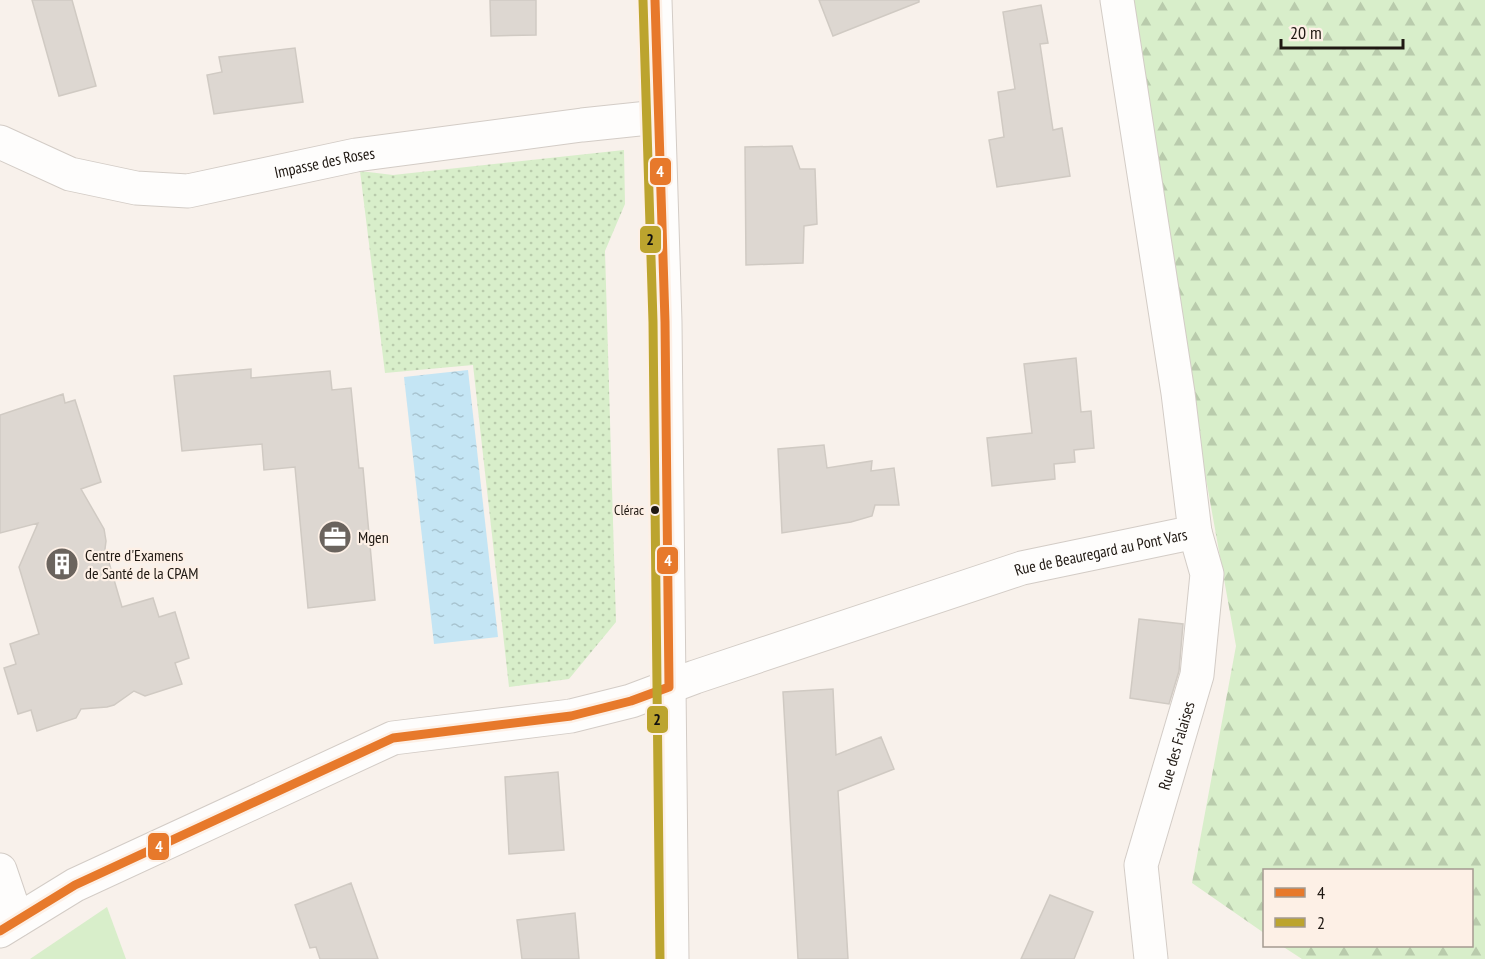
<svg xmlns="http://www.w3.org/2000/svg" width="1485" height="959" font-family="'PT Sans Narrow',sans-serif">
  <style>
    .grass { fill: #d8eeca }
    .forest { fill: url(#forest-firs) }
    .park { fill: url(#park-dots) }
    .water { fill: url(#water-ripples) }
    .building { fill: #ddd7d1; stroke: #d0cac3; stroke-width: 1.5 }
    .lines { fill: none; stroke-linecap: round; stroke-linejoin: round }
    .minor-casing { stroke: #d3ccc6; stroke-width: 35 }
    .minor { stroke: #fefdfc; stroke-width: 33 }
    .bus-1-casing { stroke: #fdf0e6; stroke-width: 14 }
    .bus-2-casing { stroke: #fdf0e6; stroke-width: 14 }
    .bus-1 { stroke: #e7792b; stroke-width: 9 }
    .bus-2 { stroke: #bca42e; stroke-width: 9 }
    .bus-dot { fill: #1f1812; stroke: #fdf0e6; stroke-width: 2 }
    .labels { text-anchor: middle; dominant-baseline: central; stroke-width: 4.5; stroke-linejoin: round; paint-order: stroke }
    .bus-label { font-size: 14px; fill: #1f1812; stroke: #fdf0e6; text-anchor: end }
    .street-label { font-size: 16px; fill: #1f1812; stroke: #fdf0e6 }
    .poi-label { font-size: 16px; fill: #1f1812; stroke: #fdf0e6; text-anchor: start }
    .line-badge { stroke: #fdf0e6; stroke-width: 2 }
    .badge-label { font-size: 16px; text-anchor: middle; font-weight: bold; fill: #fff }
    .pale-badge-label { font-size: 16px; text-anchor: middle; font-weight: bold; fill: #111 }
  </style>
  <defs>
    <pattern id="forest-firs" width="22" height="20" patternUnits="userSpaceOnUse" patternTransform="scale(1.5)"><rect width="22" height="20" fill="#d8eeca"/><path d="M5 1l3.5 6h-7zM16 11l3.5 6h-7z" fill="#b9cbac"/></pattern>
    <pattern id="park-dots" width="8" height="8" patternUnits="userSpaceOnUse" patternTransform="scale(1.5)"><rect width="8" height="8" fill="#d8eeca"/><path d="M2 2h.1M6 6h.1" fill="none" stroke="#b9cbac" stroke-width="1.8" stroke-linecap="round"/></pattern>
    <pattern id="water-ripples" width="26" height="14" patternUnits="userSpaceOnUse" patternTransform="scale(1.5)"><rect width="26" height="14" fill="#c4e5f4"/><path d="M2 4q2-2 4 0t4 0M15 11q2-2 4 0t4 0" fill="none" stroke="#a8c4d0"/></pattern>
  </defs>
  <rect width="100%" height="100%" fill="#f8f1eb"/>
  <!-- grass -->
  <path class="grass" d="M 107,907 L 126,959 L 30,959 Z"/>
  <!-- forest -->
  <path class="forest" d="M 1120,0 L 1485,0 L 1485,959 L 1302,959 L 1282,946 L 1472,946 L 1472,870 L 1264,870 L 1264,933 L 1192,883 L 1236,646 Z"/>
  <!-- park -->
  <path class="park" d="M 624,150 L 625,204 L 605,251 L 616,622 L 569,679 L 509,687 L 473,365 L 385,373 L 360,171 L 393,175 Z"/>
  <!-- water -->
  <path class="water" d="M 468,370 L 498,637 L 434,644 L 404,377 Z"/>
  <!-- building -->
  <path class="building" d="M 32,0 L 72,0 L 96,86 L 59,96 Z
    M 490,0 L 536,0 L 536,35 L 491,36 Z
    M 819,0 L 919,0 L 919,2 L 833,36 Z
    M 1041,5 L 1048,43 L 1040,44 L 1053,130 L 1062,128 L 1070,176 L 997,187 L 989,140 L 1004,137 L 998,92 L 1015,89 L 1003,12 Z
    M 295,48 L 303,102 L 214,114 L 207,75 L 222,72 L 219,57 Z
    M 792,146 L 800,169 L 815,169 L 817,224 L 804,226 L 803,263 L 746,265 L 745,147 Z
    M 1076,358 L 1081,412 L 1091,411 L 1094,448 L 1074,450 L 1075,462 L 1054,464 L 1055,479 L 992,486 L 987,438 L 1032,433 L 1024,364 Z
    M 251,369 L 251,378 L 330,371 L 332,390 L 351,388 L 359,468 L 363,468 L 375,600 L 308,608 L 295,467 L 264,470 L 262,444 L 182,451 L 174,376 Z
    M 63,394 L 65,403 L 75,400 L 101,482 L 81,489 L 104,529 L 106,541 L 105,549 L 122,607 L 153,598 L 159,617 L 175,612 L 189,658 L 175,663 L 182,684 L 145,696 L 134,691 L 114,705 L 107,707 L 81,709 L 76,718 L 37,731 L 31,710 L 18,714 L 4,668 L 16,664 L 10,644 L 39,634 L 19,567 L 38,523 L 0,533 L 0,415 Z
    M 824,445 L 827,468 L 872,461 L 871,471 L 894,468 L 899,505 L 875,505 L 872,516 L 851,522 L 782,533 L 778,449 Z
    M 1139,619 L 1183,624 L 1179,671 L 1169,704 L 1130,698 Z
    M 833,689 L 836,755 L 881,737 L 894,769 L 838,791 L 848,959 L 798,959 L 783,692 Z
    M 558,772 L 564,850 L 509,854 L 505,777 Z
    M 351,883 L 378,959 L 320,959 L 316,947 L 310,948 L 295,905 Z
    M 1050,895 L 1093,912 L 1074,959 L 1021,959 Z
    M 575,913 L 579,959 L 522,959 L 517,920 Z"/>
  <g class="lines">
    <!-- minor casing -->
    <g class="minor-casing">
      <g id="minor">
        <path d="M 655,0 L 665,322 L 672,959"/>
        <path id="s1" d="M 0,142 L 70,174 L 136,188 L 188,191 L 356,155 L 582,125 L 658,117"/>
        <path d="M 0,870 L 17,920"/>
        <path id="s2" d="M 0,931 L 75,885 L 393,738 L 571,716 L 631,701 L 695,677 L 1022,568 L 1195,532 L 1178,393 L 1117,0"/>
        <path id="s3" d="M 1151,959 L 1141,865 L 1197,675 L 1207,574 L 1195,532"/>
      </g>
    </g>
    <!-- minor -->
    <use href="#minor" class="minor"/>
    <!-- bus-1 casing -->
    <g class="bus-1-casing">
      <path id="bus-1" d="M 655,0 L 665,322 L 669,687
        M 0,931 L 75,885 L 393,738 L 571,716 L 631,701 L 669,687"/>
    </g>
    <!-- bus-2 casing -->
    <g class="bus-2-casing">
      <path id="bus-2" d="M 643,0 L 653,322 L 660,959"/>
    </g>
    <!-- bus-1 -->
    <use href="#bus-1" class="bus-1"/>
    <!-- bus-2 -->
    <use href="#bus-2" class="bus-2"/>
  </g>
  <!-- icons -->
  <defs>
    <g id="office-disc" transform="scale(1.725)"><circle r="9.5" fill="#6b645e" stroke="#fdf0e6"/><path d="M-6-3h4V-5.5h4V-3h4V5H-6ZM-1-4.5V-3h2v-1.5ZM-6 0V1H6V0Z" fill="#fff"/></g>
    <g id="building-disc" transform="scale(1.725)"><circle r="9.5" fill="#6b645e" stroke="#fdf0e6"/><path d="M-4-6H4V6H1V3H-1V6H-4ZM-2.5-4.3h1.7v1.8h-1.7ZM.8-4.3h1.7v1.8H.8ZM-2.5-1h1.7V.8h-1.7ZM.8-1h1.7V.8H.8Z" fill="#fff"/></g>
  </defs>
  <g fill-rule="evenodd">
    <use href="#office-disc" x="335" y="537"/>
    <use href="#building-disc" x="62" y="564"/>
  </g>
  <!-- markers -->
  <circle class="bus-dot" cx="655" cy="510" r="5"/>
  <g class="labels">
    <!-- bus labels -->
    <g class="bus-label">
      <text x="644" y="510">Clérac</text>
    </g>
    <!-- street labels -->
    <g class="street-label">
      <text stroke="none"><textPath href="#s1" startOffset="336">Impasse des Roses</textPath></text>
      <text stroke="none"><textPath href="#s2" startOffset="1173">Rue de Beauregard au Pont Vars</textPath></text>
      <text stroke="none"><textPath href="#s3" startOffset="219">Rue des Falaises</textPath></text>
    </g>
    <!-- poi labels -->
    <g class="poi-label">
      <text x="358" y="537">Mgen</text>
      <text x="85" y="555">Centre d'Examens<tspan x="85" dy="18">de Santé de la CPAM</tspan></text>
    </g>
  </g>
  <g class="line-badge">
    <rect x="649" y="157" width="23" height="29" rx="6" fill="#e7792b"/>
    <rect x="639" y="225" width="23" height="29" rx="6" fill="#bca42e"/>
    <rect x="656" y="546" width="23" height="29" rx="6" fill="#e7792b"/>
    <rect x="646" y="705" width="23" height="29" rx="6" fill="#bca42e"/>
    <rect x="147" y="832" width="23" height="29" rx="6" fill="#e7792b"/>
  </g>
  <g class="badge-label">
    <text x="660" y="177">4</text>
    <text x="668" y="566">4</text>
    <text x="159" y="852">4</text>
  </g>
  <g class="pale-badge-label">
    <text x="650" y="245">2</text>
    <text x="657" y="725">2</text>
  </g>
  <!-- legend -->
  <rect x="1263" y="869" width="210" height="78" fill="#fdf0e6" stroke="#a49a91" stroke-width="1.5"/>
  <rect x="1275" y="888" width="30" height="9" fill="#e7792b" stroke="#a49a91" stroke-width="1.5"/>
  <text x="1317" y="899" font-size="18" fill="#1f1812">4</text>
  <rect x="1275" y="918" width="30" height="9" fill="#bca42e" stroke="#a49a91" stroke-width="1.5"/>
  <text x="1317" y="929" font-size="18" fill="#1f1812">2</text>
  <!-- scale -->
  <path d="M1281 39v9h122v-9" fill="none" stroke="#1f1812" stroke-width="3"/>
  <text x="1290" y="39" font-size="18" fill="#1f1812" stroke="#fdf0e6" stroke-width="4.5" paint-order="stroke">20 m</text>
</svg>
